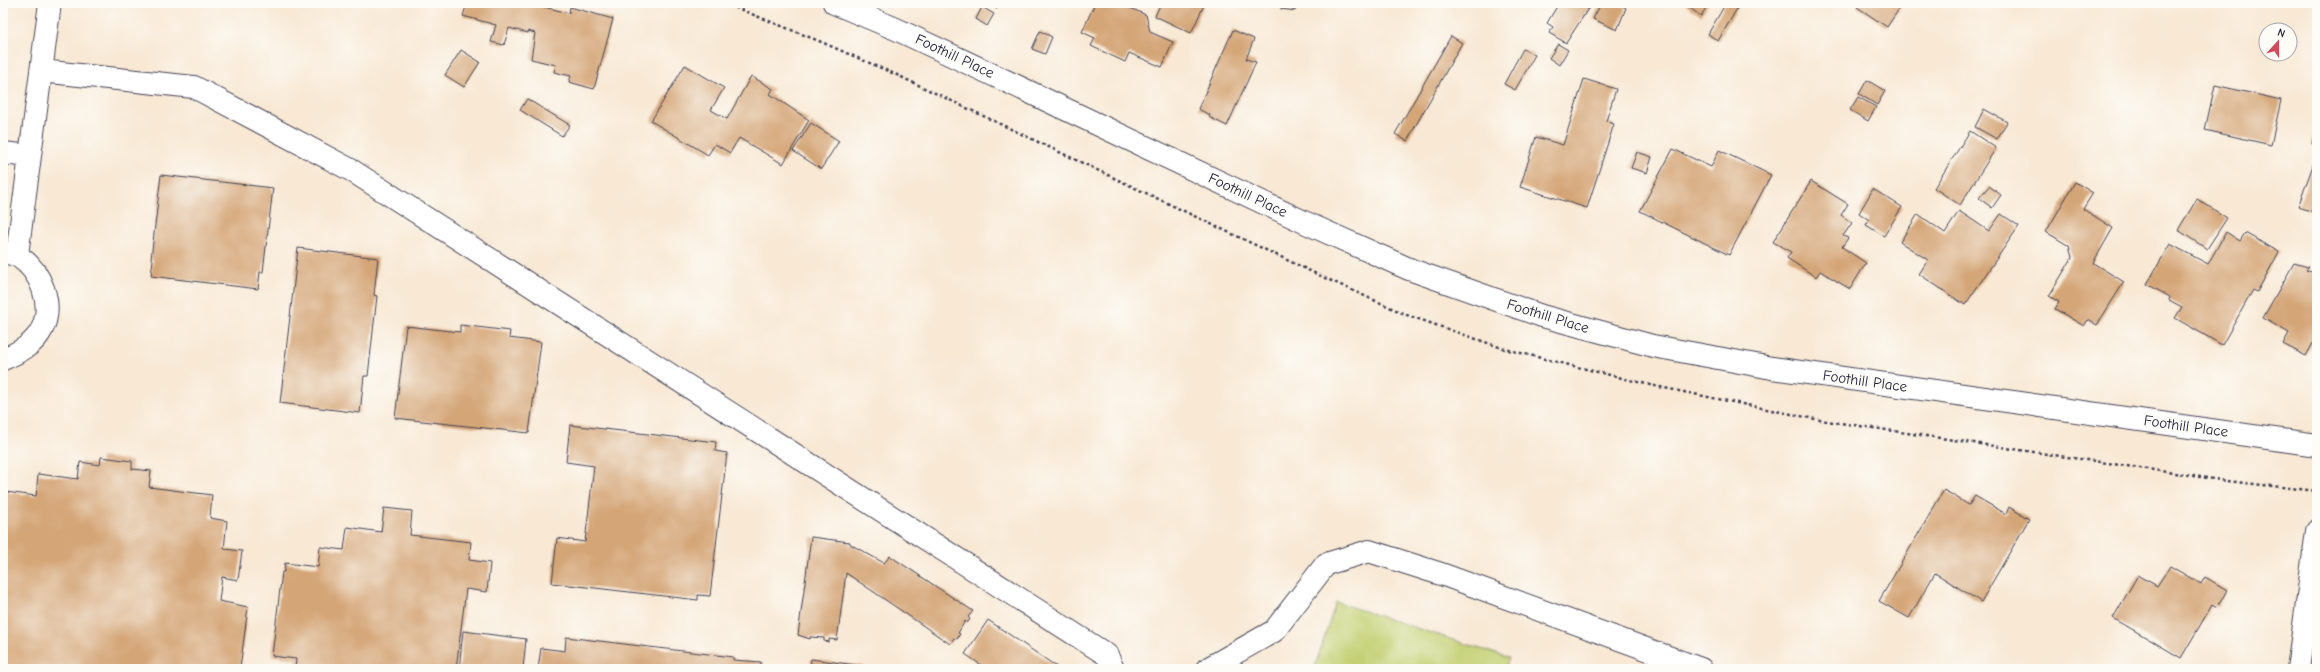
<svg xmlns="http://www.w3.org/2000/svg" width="2320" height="672" font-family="'Comic Neue',sans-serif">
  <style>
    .green { fill: #c2cf71; stroke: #727856 }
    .building { fill: #d4a577 }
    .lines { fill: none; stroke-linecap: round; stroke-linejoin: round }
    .minor-casing { stroke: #424052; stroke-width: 24 }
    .path { stroke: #424052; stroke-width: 2.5; stroke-dasharray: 3 3; stroke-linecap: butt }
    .minor { stroke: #fff; stroke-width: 22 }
    .labels { text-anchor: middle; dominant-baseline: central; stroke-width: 4; stroke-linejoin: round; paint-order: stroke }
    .street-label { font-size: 15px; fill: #22223b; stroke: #fdfcf7 }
  </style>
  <rect width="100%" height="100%" fill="#fdfcf7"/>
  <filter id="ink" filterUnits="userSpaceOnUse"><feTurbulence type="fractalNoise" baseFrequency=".025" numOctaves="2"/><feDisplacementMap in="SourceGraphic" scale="8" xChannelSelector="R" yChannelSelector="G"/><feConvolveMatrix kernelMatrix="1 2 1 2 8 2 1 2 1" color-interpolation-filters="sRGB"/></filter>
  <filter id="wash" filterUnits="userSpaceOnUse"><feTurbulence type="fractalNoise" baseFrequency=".012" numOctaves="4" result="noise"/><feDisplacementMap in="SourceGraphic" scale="16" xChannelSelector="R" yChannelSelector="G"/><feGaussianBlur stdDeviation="0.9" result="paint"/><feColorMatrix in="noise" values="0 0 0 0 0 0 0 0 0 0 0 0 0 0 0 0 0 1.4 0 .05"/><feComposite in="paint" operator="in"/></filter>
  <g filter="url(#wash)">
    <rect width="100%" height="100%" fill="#f8e8d4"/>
    <!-- green -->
    <path class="green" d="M 1336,602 L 1509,658 L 1505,669 L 1314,669 Z"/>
    <g id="blocks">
      <!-- building -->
      <path class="building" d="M 467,3 L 536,3 L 535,5 L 569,13 L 570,7 L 613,19 L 594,89 L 569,82 L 571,76 L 554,72 L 556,65 L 531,59 L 535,33 L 528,31 L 528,33 L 509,28 L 504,45 L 491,42 L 496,25 L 463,16 Z
        M 987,3 L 1000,3 L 997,9 Z
        M 1095,3 L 1119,3 L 1146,15 L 1150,32 L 1173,42 L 1162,67 L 1129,53 L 1125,62 L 1091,46 L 1095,38 L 1082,32 Z
        M 1161,3 L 1205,3 L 1191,33 L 1155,16 Z
        M 1281,3 L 1297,3 L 1295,11 L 1281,9 Z
        M 1559,3 L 1585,3 L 1590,6 L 1566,43 L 1549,33 L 1553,27 L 1547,23 Z
        M 1601,3 L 1617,3 L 1626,8 L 1617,30 L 1593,19 Z
        M 1683,3 L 1709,3 L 1701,16 Z
        M 1726,3 L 1731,3 L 1738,7 L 1718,41 L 1708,34 Z
        M 1859,3 L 1903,3 L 1887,27 L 1857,7 Z
        M 982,7 L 994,14 L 987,26 L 976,19 Z
        M 1233,30 L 1254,39 L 1246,59 L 1256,62 L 1227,126 L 1209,117 L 1210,115 L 1198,109 Z
        M 1040,31 L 1052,37 L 1045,54 L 1032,49 Z
        M 1451,36 L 1462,43 L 1407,141 L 1395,134 Z
        M 1558,44 L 1568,50 L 1559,65 L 1549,58 Z
        M 1523,49 L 1535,55 L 1515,90 L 1504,84 Z
        M 461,50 L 480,62 L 464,87 L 445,75 Z
        M 685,65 L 724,88 L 711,110 L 727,119 L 751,76 L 773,89 L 770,94 L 809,120 L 783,164 L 739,138 L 730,153 L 715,144 L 708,155 L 651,121 Z
        M 1584,79 L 1616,89 L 1606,121 L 1614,124 L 1587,208 L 1520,187 L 1536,137 L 1563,145 Z
        M 1867,80 L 1885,91 L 1877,105 L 1859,94 Z
        M 2215,85 L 2281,100 L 2271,145 L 2205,130 Z
        M 1858,97 L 1876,107 L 1868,121 L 1850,110 Z
        M 527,99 L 570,125 L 562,136 L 520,110 Z
        M 1984,109 L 2007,122 L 1997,139 L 1975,127 Z
        M 811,123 L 839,141 L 821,169 L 793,151 Z
        M 2316,129 L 2317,130 L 2317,145 L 2312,144 Z
        M 1970,131 L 1996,148 L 1960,205 L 1934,188 Z
        M 1673,149 L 1711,167 L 1719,150 L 1771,175 L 1729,255 L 1640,211 Z
        M 1637,152 L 1652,157 L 1647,173 L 1631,168 Z
        M 2317,154 L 2317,204 L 2314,212 L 2298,207 Z
        M 161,175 L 273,188 L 263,272 L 260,272 L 258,289 L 151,276 L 153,260 L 151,259 Z
        M 1811,181 L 1848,204 L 1841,215 L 1852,223 L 1843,236 L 1848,238 L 1842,247 L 1866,263 L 1850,289 L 1820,271 L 1816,277 L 1787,258 L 1791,252 L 1773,242 Z
        M 2075,182 L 2093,193 L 2083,209 L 2113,228 L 2093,263 L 2124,282 L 2097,325 L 2088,320 L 2084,326 L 2055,309 L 2059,302 L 2049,296 L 2072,258 L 2069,246 L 2046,232 Z
        M 1989,186 L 2001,195 L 1992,208 L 1979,198 Z
        M 1873,189 L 1902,207 L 1884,236 L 1866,225 L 1869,220 L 1859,213 Z
        M 2197,199 L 2227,218 L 2207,249 L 2178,230 Z
        M 1959,211 L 1989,231 L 2001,214 L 2019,226 L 1965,305 L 1919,274 L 1928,260 L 1900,242 L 1918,214 L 1945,233 Z
        M 2226,232 L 2240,241 L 2245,233 L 2279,252 L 2257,292 L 2253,290 L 2222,345 L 2175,318 L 2182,307 L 2169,300 L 2170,297 L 2147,284 L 2170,244 L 2208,264 Z
        M 298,248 L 378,258 L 374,295 L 377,296 L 368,376 L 364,376 L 360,413 L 280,403 Z
        M 2294,263 L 2308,267 L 2306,270 L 2317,274 L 2317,336 L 2306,356 L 2283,344 L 2289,333 L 2263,318 Z
        M 460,325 L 510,331 L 509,338 L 541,342 L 529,433 L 395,418 L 406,326 L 460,332 Z
        M 570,425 L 716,442 L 715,451 L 727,453 L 710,596 L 698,595 L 698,600 L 552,583 L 557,538 L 585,542 L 594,466 L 566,462 Z
        M 101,457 L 132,461 L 132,469 L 151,471 L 149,487 L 212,495 L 210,518 L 227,521 L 224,549 L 242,551 L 238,580 L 222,577 L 219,601 L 248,607 L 240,669 L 3,669 L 3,514 L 6,492 L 36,496 L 38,474 L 78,479 L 80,462 L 100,465 Z
        M 1944,490 L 1969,505 L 1975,496 L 2006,514 L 2009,507 L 2029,519 L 1981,602 L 1935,573 L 1909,618 L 1879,601 Z
        M 384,508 L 412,511 L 410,535 L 471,542 L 469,560 L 490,563 L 487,592 L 466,589 L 456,669 L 295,669 L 296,659 L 272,656 L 282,572 L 284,572 L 285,563 L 318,567 L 320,547 L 344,550 L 347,527 L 381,532 Z
        M 811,537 L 850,542 L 850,544 L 884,563 L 890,556 L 973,611 L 968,617 L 970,619 L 967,623 L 965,621 L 958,633 L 960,634 L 957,639 L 954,638 L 950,644 L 846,573 L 837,640 L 829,639 L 829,642 L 824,641 L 824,638 L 810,637 L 810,639 L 798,635 Z
        M 2170,566 L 2201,584 L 2205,577 L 2227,590 L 2217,608 L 2212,605 L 2181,658 L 2113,618 L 2138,575 L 2157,586 Z
        M 988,620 L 1060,669 L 987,669 L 965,654 Z
        M 463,631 L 526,639 L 523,669 L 459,669 Z
        M 566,637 L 733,657 L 733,660 L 761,662 L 760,669 L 538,669 L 541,648 L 565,651 Z
        M 811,659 L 864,666 L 863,669 L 810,669 Z"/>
    </g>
  </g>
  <g filter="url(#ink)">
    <use href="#blocks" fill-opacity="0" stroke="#424052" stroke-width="1"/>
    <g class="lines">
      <!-- minor casing -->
      <g class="minor-casing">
        <path id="minor" d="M 834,3 L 896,29 L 1304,222 L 1409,269 L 1542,316 L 1653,346 L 1772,368 L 2317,445
          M 41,71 L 194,87 L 351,170 L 1107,655 L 1113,669
          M 3,153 L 30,156
          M 3,253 C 8,253 14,254 18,256 C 41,271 54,304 42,329 C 34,345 18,353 3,359
          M 17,255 L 50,3
          M 1207,669 L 1274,631 L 1326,564 L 1369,551 L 1444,575 L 1701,669
          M 2298,669 L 2317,531"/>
      </g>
      <!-- path -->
      <path class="path" d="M 724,3 L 819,41 L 897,75 L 1325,278 L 1407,315 L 1505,349 L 1650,385 L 1820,420 L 2227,481 L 2317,491"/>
      <!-- minor -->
      <use href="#minor" class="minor"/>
    </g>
  </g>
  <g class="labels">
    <!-- street labels -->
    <g class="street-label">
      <text transform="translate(955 56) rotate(25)">Foothill Place</text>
      <text transform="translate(1248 195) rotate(25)">Foothill Place</text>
      <text transform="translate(1548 316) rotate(17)">Foothill Place</text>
      <text transform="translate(1865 381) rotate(8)">Foothill Place</text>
      <text transform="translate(2186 426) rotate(8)">Foothill Place</text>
    </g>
  </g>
  <!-- margin -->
  <rect width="2320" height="672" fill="none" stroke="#fdfcf7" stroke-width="16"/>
  <!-- north arrow -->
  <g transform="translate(2278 42) rotate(21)"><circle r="19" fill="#fdfcf7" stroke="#a5a5ac"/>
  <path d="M0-3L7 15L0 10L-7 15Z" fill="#d1495b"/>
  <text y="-6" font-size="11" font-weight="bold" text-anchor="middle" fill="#22223b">N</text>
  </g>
</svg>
